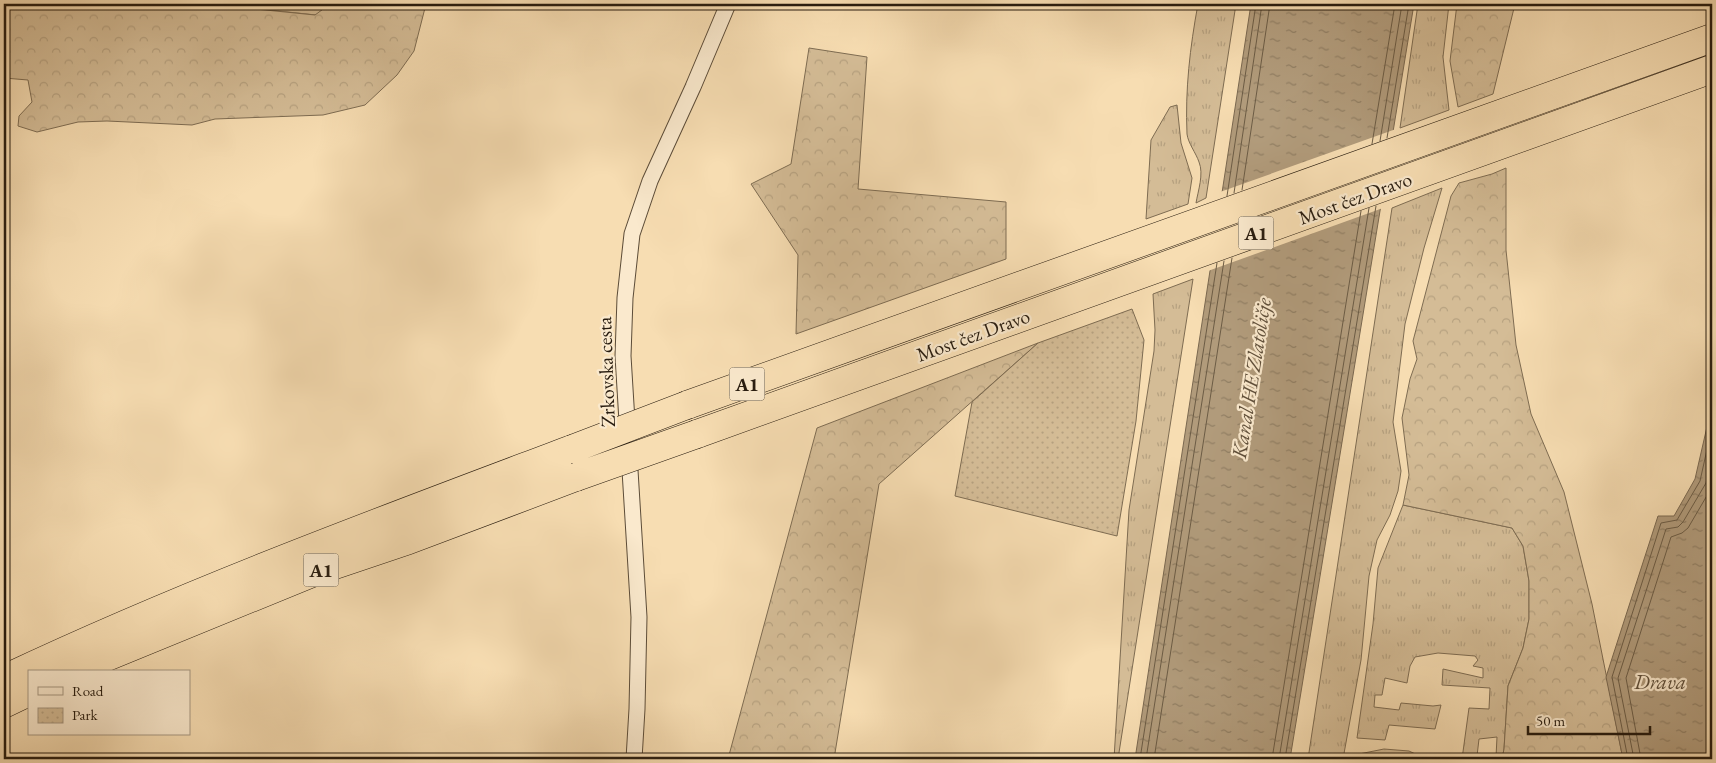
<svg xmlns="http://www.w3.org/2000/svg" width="1716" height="763" font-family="'EB Garamond',serif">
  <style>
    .grass { fill: url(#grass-tufts); stroke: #7e6c52; fill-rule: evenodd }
    .forest { fill: url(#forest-crowns); stroke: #7e6c52 }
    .park { fill: url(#park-dots); stroke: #7e6c52 }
    .water { fill: url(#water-ripples); stroke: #7a6850 }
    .pier { fill: #f7ddb2 }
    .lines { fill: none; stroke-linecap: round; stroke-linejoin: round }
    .shore { stroke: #6c5c45; stroke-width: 1 }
    .minor-casing { stroke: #5c4c38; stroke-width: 17 }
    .motorway-casing { stroke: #281c0f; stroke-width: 29 }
    .minor { stroke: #fae9cd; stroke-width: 15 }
    .motorway { stroke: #f7ddb2; stroke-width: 28 }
    .motorway-bridge-casing { stroke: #281c0f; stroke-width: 29; stroke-linecap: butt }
    .motorway-bridge { stroke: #f7ddb2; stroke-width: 28 }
    .labels { text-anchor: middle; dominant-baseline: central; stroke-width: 4.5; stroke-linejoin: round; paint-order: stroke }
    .shield { fill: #fae9cd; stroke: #675a48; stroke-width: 1 }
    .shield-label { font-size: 19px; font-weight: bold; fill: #281c0f }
    .street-label { font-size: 20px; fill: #281c0f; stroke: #fae9cd }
    .water-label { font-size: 21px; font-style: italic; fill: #5f4f3a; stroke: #fae9cd }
  </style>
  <defs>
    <pattern id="grass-tufts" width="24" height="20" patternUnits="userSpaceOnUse" patternTransform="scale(1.25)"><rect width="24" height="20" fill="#d4bc96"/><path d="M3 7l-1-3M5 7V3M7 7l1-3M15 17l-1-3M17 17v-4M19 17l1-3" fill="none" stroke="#b6a180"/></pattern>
    <pattern id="forest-crowns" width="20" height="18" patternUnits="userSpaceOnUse" patternTransform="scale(1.25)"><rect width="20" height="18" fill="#d4bc96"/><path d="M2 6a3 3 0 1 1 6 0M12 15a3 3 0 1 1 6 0" fill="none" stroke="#b6a180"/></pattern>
    <pattern id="park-dots" width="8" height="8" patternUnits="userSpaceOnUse" patternTransform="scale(1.25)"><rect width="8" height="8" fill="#d4bc96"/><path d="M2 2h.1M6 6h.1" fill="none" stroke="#b6a180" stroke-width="1.8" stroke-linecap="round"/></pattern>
    <pattern id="water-ripples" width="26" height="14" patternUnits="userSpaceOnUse" patternTransform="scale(1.25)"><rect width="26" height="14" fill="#b19b7b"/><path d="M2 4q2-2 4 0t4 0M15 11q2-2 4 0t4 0" fill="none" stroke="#907e63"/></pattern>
  </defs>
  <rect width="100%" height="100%" fill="#f7ddb2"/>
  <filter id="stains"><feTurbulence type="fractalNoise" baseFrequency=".004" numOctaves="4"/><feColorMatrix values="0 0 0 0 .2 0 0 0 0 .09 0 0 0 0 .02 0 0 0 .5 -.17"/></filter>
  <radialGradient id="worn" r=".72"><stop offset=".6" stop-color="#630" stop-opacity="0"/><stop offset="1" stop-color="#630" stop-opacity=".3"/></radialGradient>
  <!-- grass -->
  <path class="grass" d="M 211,4 L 330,4 L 316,15 Z
    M 1198,4 L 1236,4 L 1206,198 L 1196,203 C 1198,191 1204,174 1199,162 C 1196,153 1188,143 1187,134 C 1185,90 1190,47 1198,4 Z
    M 1418,4 L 1449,4 L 1443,57 L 1449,110 L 1400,128 Z
    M 1177,105 L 1181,143 L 1192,178 L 1188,204 L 1146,219 L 1151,140 L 1170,107 Z
    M 1442,188 L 1424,248 L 1405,324 L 1393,422 L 1401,471 L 1398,491 L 1390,515 L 1377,540 L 1369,576 L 1361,660 L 1343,759 L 1308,759 L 1392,208 Z
    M 1193,279 L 1118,759 L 1114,759 L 1129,510 L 1154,351 L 1155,330 L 1153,294 Z
    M 1403,505 L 1512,528 L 1523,546 L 1529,581 L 1529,619 L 1523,648 L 1508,686 L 1504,749 L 1502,759 L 1462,759 L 1469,708 L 1489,709 L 1490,688 L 1442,685 L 1443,669 L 1483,678 L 1483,668 L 1473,666 L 1478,660 L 1475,656 L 1438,653 L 1415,657 L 1410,666 L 1407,683 L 1385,678 L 1382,695 L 1375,695 L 1374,707 L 1399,710 L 1401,703 L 1433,706 L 1441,705 L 1435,729 L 1389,725 L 1385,740 L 1357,738 L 1373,624 L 1378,568 ZM 1497,737 L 1496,757 L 1477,756 L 1479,739 Z"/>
  <!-- forest -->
  <path class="forest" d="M 4,4 L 206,4 L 315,15 L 330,4 L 426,4 L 414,51 L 397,75 L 365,105 L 323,115 L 215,119 L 192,125 L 107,121 L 78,122 L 37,132 L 18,126 L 19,116 L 32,102 L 28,80 L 4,78 Z
    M 1457,4 L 1515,4 L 1493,94 L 1458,107 L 1450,61 Z
    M 809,48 L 867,57 L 858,189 L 1006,202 L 1006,259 L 796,334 L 798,255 L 751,184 L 791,164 Z
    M 1506,168 L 1506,250 L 1516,345 L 1531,414 L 1564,492 L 1592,604 L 1623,759 L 1502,759 L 1504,749 L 1508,686 L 1523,648 L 1529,619 L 1529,581 L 1523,546 L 1512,528 L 1403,505 L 1409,475 L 1402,418 L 1410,379 L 1417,359 L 1413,341 L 1451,196 L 1459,183 L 1492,174 Z
    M 1038,343 L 879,484 L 834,759 L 728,759 L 817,428 Z
    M 1384,749 L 1409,751 L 1426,759 L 1353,759 L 1354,755 Z"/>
  <!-- park -->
  <path class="park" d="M 1132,309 L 1144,340 L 1136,421 L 1117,536 L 955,496 L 972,402 L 1038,343 Z"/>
  <!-- water -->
  <path class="water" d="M 1251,4 L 1414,4 L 1290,759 L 1135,759 Z
    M 1712,405 L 1712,759 L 1623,759 L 1606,677 L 1658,516 L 1674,516 L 1695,479 Z"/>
  <!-- pier -->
  <path class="pier" d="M 1396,129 L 1383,208 L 1208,271 L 1220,192 Z"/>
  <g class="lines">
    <!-- shore -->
    <path class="shore" d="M 1387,138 L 1409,4
      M 1380,141 L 1402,4
      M 1372,144 L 1395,4
      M 1242,190 L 1270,4
      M 1234,193 L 1262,4
      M 1227,196 L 1256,4
      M 1140,759 L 1217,263
      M 1146,759 L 1224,261
      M 1154,759 L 1232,258
      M 1272,759 L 1361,211
      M 1279,759 L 1369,208
      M 1285,759 L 1376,206
      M 1628,759 L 1612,677 L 1661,523 L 1677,520 L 1700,481 L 1712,427
      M 1634,759 L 1618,678 L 1666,529 L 1678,527 L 1683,522 L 1706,483 L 1712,456
      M 1641,759 L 1626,678 L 1671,537 L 1682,533 L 1688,528 L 1712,487"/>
    <!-- minor casing -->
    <g class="minor-casing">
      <path id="minor" d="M 634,759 L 637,709 L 639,617 L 623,356 L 625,298 L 632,234 L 650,181 L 693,87 L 728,4"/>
    </g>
    <!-- motorway casing -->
    <g class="motorway-casing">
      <path id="motorway" d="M 687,405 L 1712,38
        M 697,434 L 1712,69
        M 70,672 L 317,571 L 409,540 L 576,477
        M 4,679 C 188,592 381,521 572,449
        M 4,704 L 29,692"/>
    </g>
    <!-- minor -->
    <use href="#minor" class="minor"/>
    <!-- motorway -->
    <use href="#motorway" class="motorway"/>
    <!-- motorway-bridge casing -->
    <g class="motorway-bridge-casing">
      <path id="motorway-bridge" d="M 572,449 L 687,405
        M 576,477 L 697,434"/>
    </g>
    <!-- motorway-bridge -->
    <use href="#motorway-bridge" class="motorway-bridge"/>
  </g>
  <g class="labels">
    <!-- shield labels -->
    <g class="shield">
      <rect x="1238.5" y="216.5" width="35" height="33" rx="4"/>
      <rect x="729.5" y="367.5" width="35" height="33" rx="4"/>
      <rect x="303.5" y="553.5" width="35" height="33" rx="4"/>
    </g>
    <g class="shield-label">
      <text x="1256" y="233">A1</text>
      <text x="747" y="384">A1</text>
      <text x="321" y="570">A1</text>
    </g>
    <!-- street labels -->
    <g class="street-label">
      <text transform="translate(1355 198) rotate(-20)">Most čez Dravo</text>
      <text transform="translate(973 335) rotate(-20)">Most čez Dravo</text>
      <text transform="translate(606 372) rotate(-92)">Zrkovska cesta</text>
    </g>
    <!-- water labels -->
    <g class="water-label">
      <text transform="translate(1251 378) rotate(-81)">Kanal HE Zlatoličje</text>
      <text x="1660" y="681">Drava</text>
    </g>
  </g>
  <!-- margin -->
  <rect width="1716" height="763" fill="none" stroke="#f7ddb2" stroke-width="20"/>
  <rect x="5" y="5" width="1706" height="753" fill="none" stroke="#281c0f" stroke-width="2.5"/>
  <rect x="10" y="10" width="1696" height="743" fill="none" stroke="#281c0f"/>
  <!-- legend -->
  <rect x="28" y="670" width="162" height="65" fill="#fae9cd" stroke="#a69781"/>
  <rect x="38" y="687" width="25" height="8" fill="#fae9cd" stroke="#a69781"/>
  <text x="72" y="696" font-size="15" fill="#281c0f">Road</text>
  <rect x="38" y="708" width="25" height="15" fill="url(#park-dots)" stroke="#a69781"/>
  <text x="72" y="720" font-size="15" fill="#281c0f">Park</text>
  <!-- scale -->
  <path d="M1528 726v8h122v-8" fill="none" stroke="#281c0f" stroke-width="2.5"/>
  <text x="1536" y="726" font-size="15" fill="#281c0f" stroke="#fae9cd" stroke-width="4" paint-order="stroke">50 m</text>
  <rect width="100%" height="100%" filter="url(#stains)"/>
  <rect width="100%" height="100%" fill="url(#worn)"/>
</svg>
